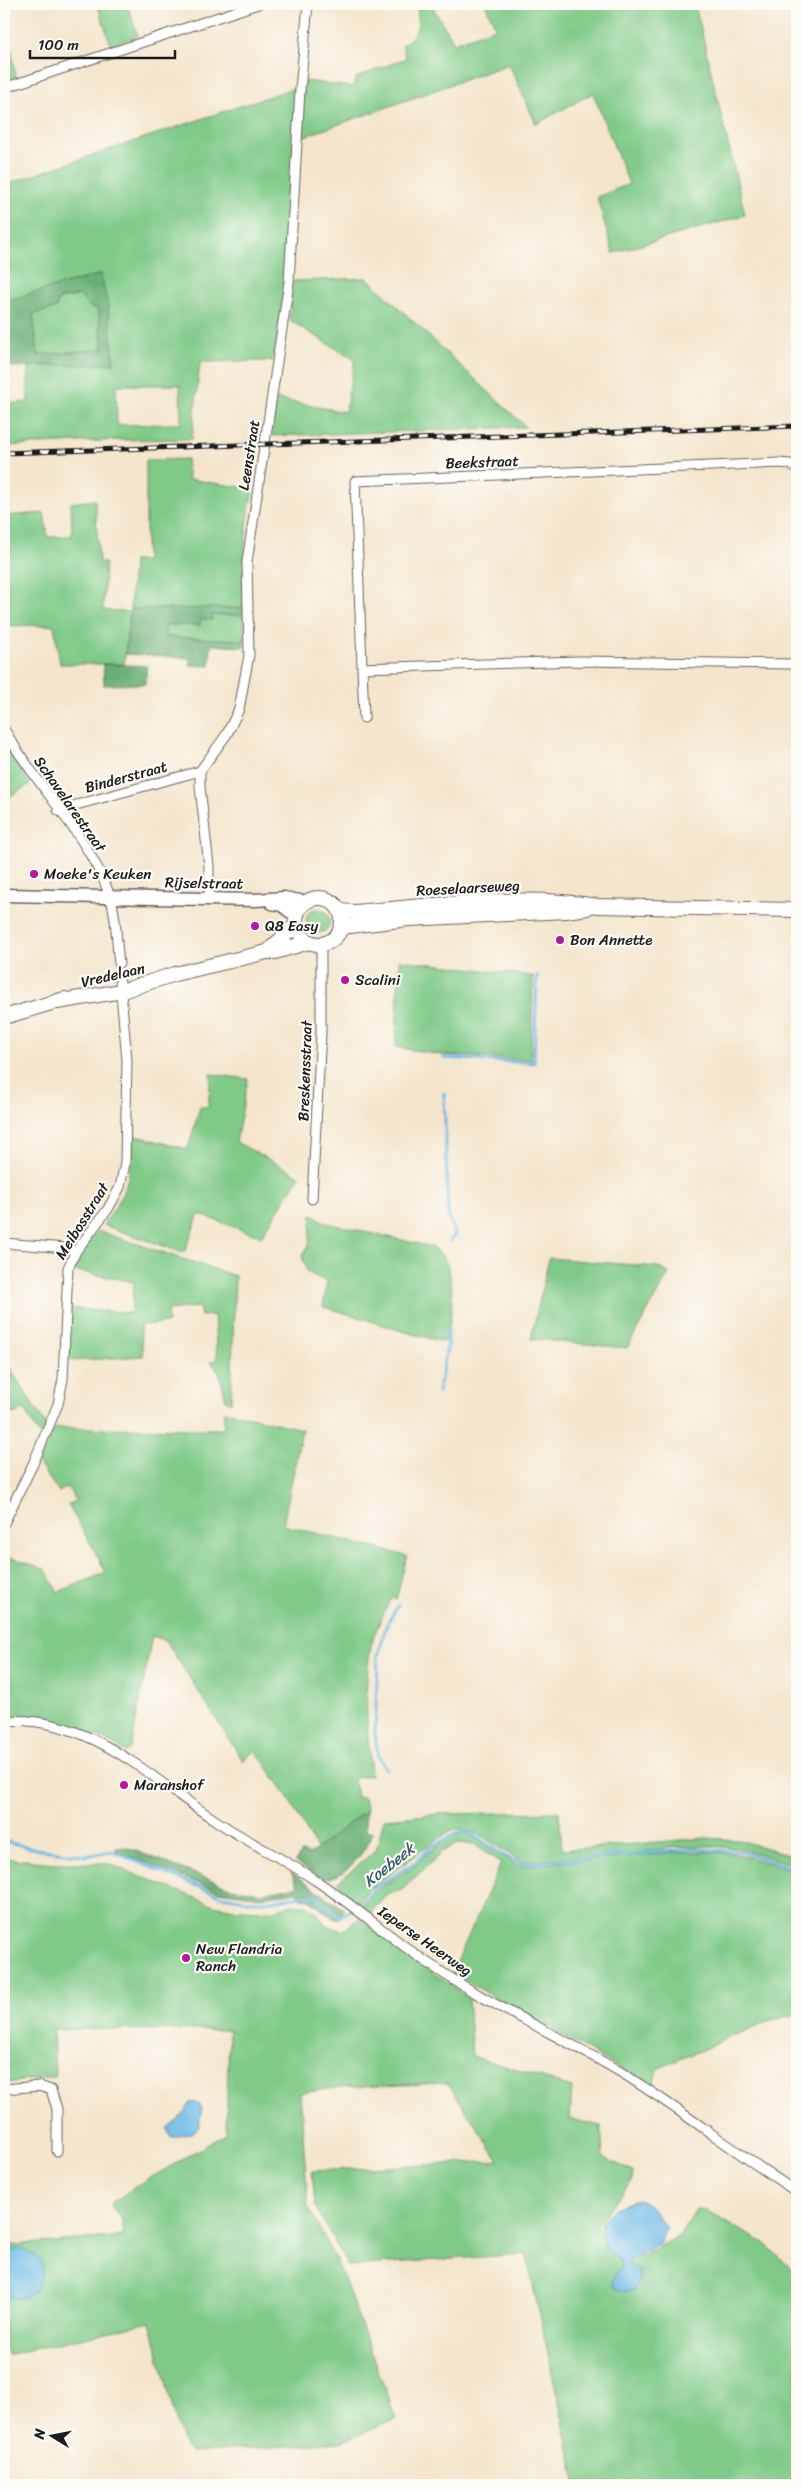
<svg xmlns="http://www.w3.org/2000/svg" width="801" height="2489" font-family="Sriracha,sans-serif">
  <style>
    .green { fill: #80ca88; stroke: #4e7352; fill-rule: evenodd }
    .forest { fill: #68ae74; stroke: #426548; fill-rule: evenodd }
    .water { fill: #6ab9e5; stroke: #436a80 }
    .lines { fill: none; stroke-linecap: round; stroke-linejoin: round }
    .stream { stroke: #6ab9e5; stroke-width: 3 }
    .street-casing { stroke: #68625a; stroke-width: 11 }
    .secondary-casing { stroke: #68625a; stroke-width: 15 }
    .primary-casing { stroke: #68625a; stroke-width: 16 }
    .street { stroke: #fff; stroke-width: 9 }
    .secondary { stroke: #fff; stroke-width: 12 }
    .primary { stroke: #fff; stroke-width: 14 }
    .rail-casing { stroke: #1c1c1c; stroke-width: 5 }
    .rail { stroke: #fdfcf7; stroke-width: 3; stroke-dasharray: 9; stroke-linecap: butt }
    .poi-dot { fill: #b5179e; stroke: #fdfcf7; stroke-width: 2 }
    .labels { text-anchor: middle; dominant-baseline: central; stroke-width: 4.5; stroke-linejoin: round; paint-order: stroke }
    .street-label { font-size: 15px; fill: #1c1c1c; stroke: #fdfcf7 }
    .poi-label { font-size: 15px; fill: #1c1c1c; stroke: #fdfcf7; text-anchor: start }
    .water-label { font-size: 16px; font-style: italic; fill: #3b5b6c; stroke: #fdfcf7 }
  </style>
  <rect width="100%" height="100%" fill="#fdfcf7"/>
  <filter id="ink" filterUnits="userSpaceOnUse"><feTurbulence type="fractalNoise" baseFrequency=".02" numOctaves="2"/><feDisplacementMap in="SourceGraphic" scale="10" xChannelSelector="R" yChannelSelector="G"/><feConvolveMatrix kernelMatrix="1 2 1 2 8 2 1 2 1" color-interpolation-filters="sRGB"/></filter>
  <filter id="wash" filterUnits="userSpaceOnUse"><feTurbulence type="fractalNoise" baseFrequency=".0096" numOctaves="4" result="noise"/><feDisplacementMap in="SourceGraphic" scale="20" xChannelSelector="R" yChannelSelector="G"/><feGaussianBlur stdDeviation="1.12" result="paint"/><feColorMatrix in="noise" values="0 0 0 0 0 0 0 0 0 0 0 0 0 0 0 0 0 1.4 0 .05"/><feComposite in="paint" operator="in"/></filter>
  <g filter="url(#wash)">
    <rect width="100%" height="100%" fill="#f4e5cc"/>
    <!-- green -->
    <path class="green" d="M 4,4 L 16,77 L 4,81 Z
      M 97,4 L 127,4 L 138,36 L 111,45 Z
      M 416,4 L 431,4 L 454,43 L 496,28 L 485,4 L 695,4 L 745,215 L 613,253 L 597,197 L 629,184 L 593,93 L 536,124 L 509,64 L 300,138 L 305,81 L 353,87 L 356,78 L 406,58 L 402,45 C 418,35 421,22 416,4 Z
      M 297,87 C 291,178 289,271 273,361 L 200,362 L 192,439 L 117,440 L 4,446 L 4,404 L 28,402 L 28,366 L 114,363 L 108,307 L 101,274 L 4,301 L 4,185 ZM 116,385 L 180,385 L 181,424 L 117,425 Z
      M 367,278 L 526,427 L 272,436 L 276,399 L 345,412 L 355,360 L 289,320 L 293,281 Z
      M 81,295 L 98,309 L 103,349 L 38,355 L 33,314 L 56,308 L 59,299 Z
      M 187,459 L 188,479 L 253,489 C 245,529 242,567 244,608 L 130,609 L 133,561 L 146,561 L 146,460 Z
      M 95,500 L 99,562 L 105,563 L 103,610 L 130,612 L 124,664 L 60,664 L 54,625 L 4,626 L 4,516 L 44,513 L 48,537 L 72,536 L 71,503 Z
      M 211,615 L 244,615 L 245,640 L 164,637 L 166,625 L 200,625 L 200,619 Z
      M 4,744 L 30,784 L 4,800 Z
      M306 921a12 12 0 1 1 24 0a12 12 0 1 1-24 0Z
      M 399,960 L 533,976 L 531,1060 L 441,1055 L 396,1047 Z
      M 211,1074 L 248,1079 L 236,1142 L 300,1176 L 261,1237 L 199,1214 L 184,1253 L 103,1225 C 128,1190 131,1178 132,1135 L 188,1149 L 200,1107 L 208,1107 Z
      M 312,1215 L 327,1223 L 432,1247 C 460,1263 452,1315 446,1342 C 404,1334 364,1317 323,1307 L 327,1282 L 307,1272 L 302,1256 L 309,1245 Z
      M 98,1231 L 235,1276 L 231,1403 L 226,1400 L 219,1372 L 210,1361 L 217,1361 L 214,1315 L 201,1316 L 199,1307 L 167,1310 L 168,1323 L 140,1325 L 143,1356 L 71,1361 L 68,1357 L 68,1308 L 131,1313 L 134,1282 L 72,1270 L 77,1258 Z
      M 549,1258 L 657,1267 L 669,1273 L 627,1348 L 531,1339 Z
      M 4,1359 L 46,1425 L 41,1438 L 24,1410 L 4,1417 Z
      M 224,1411 L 302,1429 L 283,1525 L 407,1556 L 396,1600 L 392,1598 C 383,1615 373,1633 370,1651 C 363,1688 368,1738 371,1775 L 354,1778 L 357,1797 L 364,1797 L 366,1810 L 317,1849 L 286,1794 L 255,1750 L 243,1761 L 166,1641 L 152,1636 L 131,1748 L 127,1753 C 91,1727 47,1720 4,1715 L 4,1555 L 45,1569 L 58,1592 L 105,1573 L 100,1560 L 68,1505 L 76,1500 L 67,1487 L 59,1492 L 38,1463 L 55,1428 L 224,1429 Z
      M 559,1812 L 562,1850 L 705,1838 L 739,1840 L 797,1857 L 797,1866 L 742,1849 L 711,1846 L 675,1847 L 641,1853 L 522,1862 L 476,1833 L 459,1829 L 452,1830 L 438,1839 L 368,1890 L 359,1903 L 348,1896 L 338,1885 L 339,1881 L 376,1850 L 384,1819 L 438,1814 Z
      M 467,1833 L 518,1866 L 681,1852 L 717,1852 L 740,1855 L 787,1868 L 797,1895 L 797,2014 L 768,2021 L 657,2069 L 653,2087 L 452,1973 L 501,1863 L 475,1845 L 457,1843 L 442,1852 L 403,1889 L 387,1895 L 370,1913 L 362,1906 C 376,1887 388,1883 408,1870 C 427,1857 442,1834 467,1833 Z
      M 4,1858 L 54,1863 L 106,1863 L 214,1905 L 239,1910 L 269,1911 L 293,1905 L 306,1905 L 317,1912 L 326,1925 L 343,1931 L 359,1918 L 468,1998 L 472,2056 L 572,2087 L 570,2119 L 601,2126 L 603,2157 L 633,2172 L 632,2180 L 597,2225 L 610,2252 L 642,2256 L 679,2236 L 696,2209 L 704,2210 L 764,2243 L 797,2274 L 797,2485 L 577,2485 L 526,2254 L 348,2266 L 315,2206 L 312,2171 L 499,2161 L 448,2083 L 335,2088 L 300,2093 L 308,2206 L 341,2271 L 396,2419 L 341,2442 L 190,2453 L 185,2448 L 181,2438 L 150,2322 L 7,2355 L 4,2340 L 4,2246 L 124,2236 L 122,2220 L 110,2204 L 135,2187 L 226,2134 L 229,2030 L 53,2029 L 55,2077 L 4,2083 Z"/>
    <!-- forest -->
    <path class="forest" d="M 101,274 L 108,307 L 114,364 L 4,367 L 4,301 ZM 81,295 C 83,303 90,308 98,309 L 103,349 L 38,355 L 33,314 L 56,308 L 59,299 Z
      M 244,608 L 244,615 L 212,615 L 212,620 L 201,619 L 200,625 L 166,625 L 165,637 L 245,640 L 244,647 L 211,645 L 210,666 L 190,665 L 190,658 L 125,654 L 130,609 Z
      M 103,664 L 147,666 L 145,684 L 104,685 Z
      M 366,1810 L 365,1831 L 373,1832 C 368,1849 344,1881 323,1878 C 314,1876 303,1867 295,1862 L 302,1852 L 309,1855 Z
      M 126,1847 L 232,1888 L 261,1893 L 298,1886 L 291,1872 L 344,1909 L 340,1918 L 334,1919 L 310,1899 L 301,1898 L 298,1892 L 261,1897 L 218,1891 L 116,1851 L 116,1848 Z"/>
    <!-- water -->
    <path class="water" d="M 191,2102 L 199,2104 L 202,2108 L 199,2127 L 191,2133 L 171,2138 L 167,2128 L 183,2115 Z
      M 638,2199 C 649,2201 660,2218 666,2228 L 660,2243 L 630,2260 L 629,2267 L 639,2270 L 639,2279 L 634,2290 C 625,2294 607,2290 614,2276 C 616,2273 619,2270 621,2266 L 619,2260 L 604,2248 L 601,2222 L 615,2208 Z
      M 19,2249 C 46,2255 48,2269 34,2291 C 25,2299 14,2301 4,2293 L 4,2255 L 12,2250 Z"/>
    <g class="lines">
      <!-- stream -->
      <path class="stream" d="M 444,1058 L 534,1063 L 537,975
        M 444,1093 L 448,1214 L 455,1235 L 450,1241
        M 438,1392 L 448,1344 L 448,1329
        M 386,1769 L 378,1755 L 375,1734 L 378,1656 L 386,1626 L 398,1605
        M 4,1841 L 36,1849 L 86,1856 L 111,1851 L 222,1896 L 252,1901 L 272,1901 L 300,1896 L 315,1895 L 339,1917 L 362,1904 L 375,1888 L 417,1861 L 432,1846 L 460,1832 L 472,1834 L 501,1854 L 521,1864 L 695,1849 L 742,1852 L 797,1869"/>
    </g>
  </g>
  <g filter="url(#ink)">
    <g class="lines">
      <!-- street casing -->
      <g class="street-casing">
        <path id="street" d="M 4,88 L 258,4
          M 362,668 L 578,661 L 797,664
          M 364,718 L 355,481 L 779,463 L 790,464 L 797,468
          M 4,729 C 36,786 87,833 110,896 C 117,916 116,942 119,963
          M 58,810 L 200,771
          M 209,899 L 209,866 L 200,787 L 200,771 L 227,734 L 239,709 L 249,655 L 247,562 L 289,282 L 300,90 L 308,4
          M 312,1199 L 321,1032 L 321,944
          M 4,1243 L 66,1248 L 76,1251
          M 4,1523 L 33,1464 L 58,1404 L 63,1379 L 68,1268 L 76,1251 L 108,1209 L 120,1187 L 125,1163 L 127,1060 L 120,982
          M 4,1721 C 88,1714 150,1778 215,1820 C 247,1842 283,1858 315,1880 C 354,1905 389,1937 428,1963 C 491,2007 562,2036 627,2076 C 685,2113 739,2155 797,2192
          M 4,2089 L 39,2086 L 51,2090 L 57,2109 L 57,2151"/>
      </g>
      <!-- secondary casing -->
      <g class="secondary-casing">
        <path id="secondary" d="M 4,895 L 255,900 L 284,898 L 305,902
          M 272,903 L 282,905 L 296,916"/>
      </g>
      <!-- primary casing -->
      <g class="primary-casing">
        <path id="primary" d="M296 921a23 23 0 1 1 46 0a23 23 0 1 1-46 0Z
          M 340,911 L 354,912 C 434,906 518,893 598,906 L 797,910
          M 341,927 L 409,919 L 566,911 L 587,908
          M 267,952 L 296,925
          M 57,1002 L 122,991 L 175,974 L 267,952 L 275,952 L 309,942
          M 4,1017 L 65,999"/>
      </g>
      <!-- street -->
      <use href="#street" class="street"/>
      <!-- secondary -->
      <use href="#secondary" class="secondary"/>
      <!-- primary -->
      <use href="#primary" class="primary"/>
      <!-- rail casing -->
      <g class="rail-casing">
        <path id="rail" d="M 4,453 L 797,426"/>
      </g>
      <!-- rail -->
      <use href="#rail" class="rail"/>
    </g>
  </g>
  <!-- markers -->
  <g class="poi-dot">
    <circle cx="34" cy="874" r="5"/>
    <circle cx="255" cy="926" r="5"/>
    <circle cx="560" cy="940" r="5"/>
    <circle cx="345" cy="980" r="5"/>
    <circle cx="124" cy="1785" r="5"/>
    <circle cx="186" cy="1958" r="5"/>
  </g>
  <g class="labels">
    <!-- street labels -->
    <g class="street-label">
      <text transform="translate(249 455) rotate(-81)">Leenstraat</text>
      <text transform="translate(482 462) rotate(-2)">Beekstraat</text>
      <text transform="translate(126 777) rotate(-15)">Binderstraat</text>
      <text transform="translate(70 804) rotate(55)">Schavelarestraat</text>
      <text transform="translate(204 883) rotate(1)">Rijselstraat</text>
      <text transform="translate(468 888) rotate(-3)">Roeselaarseweg</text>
      <text transform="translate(113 975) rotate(-13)">Vredelaan</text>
      <text transform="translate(305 1071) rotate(-88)">Breskensstraat</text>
      <text transform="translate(82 1221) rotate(-58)">Meibosstraat</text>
      <text transform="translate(425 1941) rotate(35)">Ieperse Heerweg</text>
    </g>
    <!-- poi labels -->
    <g class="poi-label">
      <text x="44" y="874">Moeke's Keuken</text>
      <text x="265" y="926">Q8 Easy</text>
      <text x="570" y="940">Bon Annette</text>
      <text x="355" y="980">Scalini</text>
      <text x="134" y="1785">Maranshof</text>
      <text x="196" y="1949">New Flandria<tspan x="196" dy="17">Ranch</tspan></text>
    </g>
    <!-- water labels -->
    <g class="water-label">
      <text transform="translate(389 1865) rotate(-38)">Koebeek</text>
    </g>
  </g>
  <!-- margin -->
  <rect width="801" height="2489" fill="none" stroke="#fdfcf7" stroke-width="20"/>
  <!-- north arrow -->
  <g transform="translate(52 2436) rotate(280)" stroke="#fdfcf7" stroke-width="4" paint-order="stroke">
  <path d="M0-4L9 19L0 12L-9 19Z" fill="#1c1c1c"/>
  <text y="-8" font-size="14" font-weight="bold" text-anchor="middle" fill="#1c1c1c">N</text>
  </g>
  <!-- scale -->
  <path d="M30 50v8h145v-8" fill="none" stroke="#1c1c1c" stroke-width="2.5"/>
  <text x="38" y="50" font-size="15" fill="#1c1c1c" stroke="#fdfcf7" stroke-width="4" paint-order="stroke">100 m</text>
</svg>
